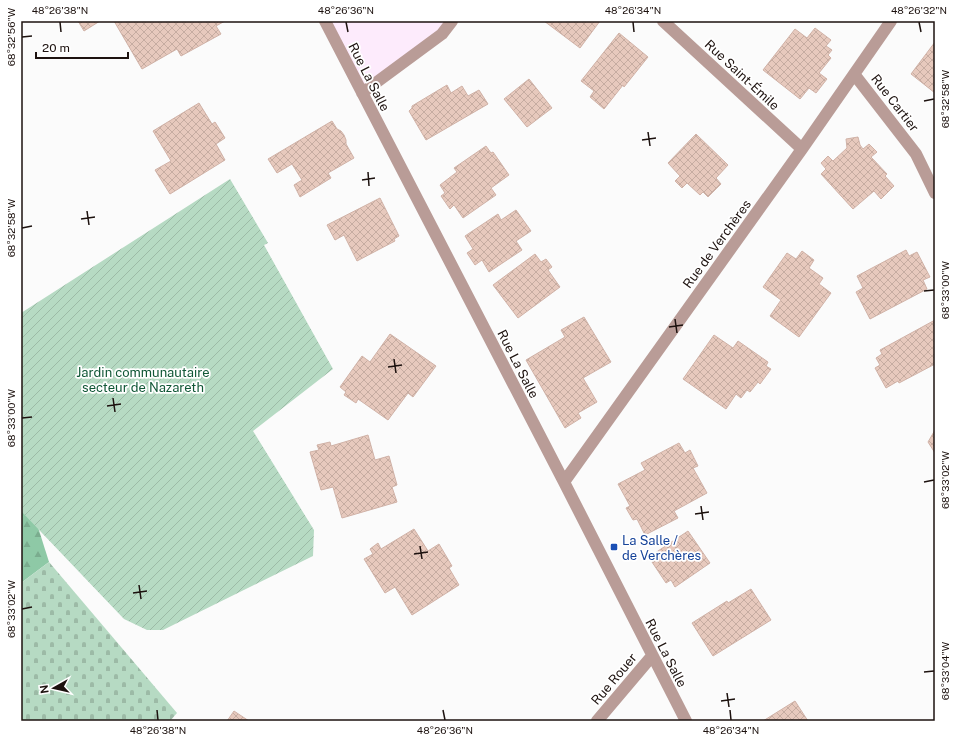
<svg xmlns="http://www.w3.org/2000/svg" width="956" height="742" font-family="'Public Sans',sans-serif">
  <style>
    .education { fill: #fdebfc }
    .forest { fill: url(#forest-firs) }
    .cemetery { fill: url(#cemetery-stones) }
    .garden { fill: url(#garden-furrows) }
    .building { fill: url(#building-cross-hatch); stroke: #d0b2a7 }
    .lines { fill: none; stroke-linecap: round; stroke-linejoin: round }
    .street { stroke: #b99c97; stroke-width: 12 }
    .ticks { fill: none; stroke: #1d120f; stroke-width: 1.5 }
    .transit-dot { fill: #1a4fb4; stroke: #fff; stroke-width: 1.5 }
    .labels { text-anchor: middle; dominant-baseline: central; stroke-width: 3.5; stroke-linejoin: round; paint-order: stroke }
    .street-label { font-size: 13px; fill: #1d120f; stroke: #fff }
    .park-label { font-size: 13px; fill: #105736; stroke: #fff }
    .transit-label { font-size: 13px; fill: #164399; stroke: #fff; text-anchor: start }
    .neatline { fill: none; stroke: #1d120f; stroke-width: 1.5 }
    .ticks-label { font-size: 10px; text-anchor: middle; fill: #1d120f }
  </style>
  <defs>
    <pattern id="forest-firs" width="22" height="20" patternUnits="userSpaceOnUse"><rect width="22" height="20" fill="#8ec9a6"/><path d="M5 1l3.5 6h-7zM16 11l3.5 6h-7z" fill="#7aac8e"/></pattern>
    <pattern id="cemetery-stones" width="16" height="16" patternUnits="userSpaceOnUse"><rect width="16" height="16" fill="#b6dac3"/><path d="M2 7V4a2 2 0 0 1 4 0v3zM10 15v-3a2 2 0 0 1 4 0v3z" fill="#9cbaa6"/></pattern>
    <pattern id="garden-furrows" width="10" height="10" patternUnits="userSpaceOnUse"><rect width="10" height="10" fill="#b6dac3"/><path d="M-1 1l2-2M0 10L10 0M9 11l2-2" fill="none" stroke="#9cbaa6"/></pattern>
    <pattern id="building-cross-hatch" width="8" height="8" patternUnits="userSpaceOnUse"><rect width="8" height="8" fill="#e7c9bd"/><path d="M0 0l8 8M0 8l8-8" fill="none" stroke="#c6aca1"/></pattern>
  </defs>
  <rect width="100%" height="100%" fill="#fbfbfb"/>
  <!-- education -->
  <path class="education" d="M 325,21 L 452,21 L 362,93 Z"/>
  <!-- forest -->
  <path class="forest" d="M 21,473 L 49,562 L 21,583 Z"/>
  <!-- cemetery -->
  <path class="cemetery" d="M 49,562 L 177,713 L 170,721 L 21,721 L 21,583 Z"/>
  <!-- garden -->
  <path class="garden" d="M 230,179 L 268,243 L 264,245 L 333,369 L 253,431 L 314,530 L 313,556 L 163,630 L 147,630 L 124,619 L 21,511 L 21,313 Z"/>
  <!-- building -->
  <path class="building" d="M 78,21 L 100,21 L 84,31 Z
    M 114,21 L 225,21 L 216,26 L 221,34 L 181,56 L 177,49 L 142,69 Z
    M 544,21 L 600,21 L 580,48 Z
    M 815,28 L 831,40 L 826,46 L 832,50 L 828,55 L 831,58 L 819,73 L 827,79 L 816,93 L 809,88 L 800,99 L 763,70 L 795,29 L 807,38 Z
    M 619,33 L 648,57 L 624,87 L 623,85 L 604,109 L 590,97 L 594,91 L 581,81 Z
    M 935,42 L 935,93 L 911,74 Z
    M 529,79 L 552,108 L 527,127 L 504,99 Z
    M 447,85 L 451,93 L 462,86 L 468,96 L 479,90 L 488,104 L 426,140 L 409,111 L 412,108 L 412,106 Z
    M 199,103 L 212,124 L 215,122 L 225,138 L 216,144 L 225,160 L 170,194 L 155,170 L 171,161 L 153,131 Z
    M 332,121 L 337,129 L 341,131 L 344,135 L 346,140 L 346,144 L 354,158 L 328,173 L 331,178 L 300,197 L 294,185 L 302,180 L 292,164 L 277,173 L 268,159 Z
    M 696,134 L 728,165 L 716,178 L 721,184 L 708,197 L 703,192 L 700,195 L 687,183 L 682,188 L 675,181 L 680,176 L 668,163 Z
    M 858,137 L 860,145 L 863,149 L 869,144 L 877,152 L 871,157 L 887,174 L 885,176 L 894,186 L 881,199 L 874,191 L 853,209 L 821,174 L 826,169 L 821,163 L 828,156 L 833,161 L 847,148 L 846,139 Z
    M 486,146 L 491,153 L 493,152 L 509,175 L 491,188 L 496,195 L 463,218 L 454,205 L 450,209 L 441,196 L 445,193 L 440,185 L 457,172 L 454,168 Z
    M 380,198 L 399,236 L 394,239 L 395,241 L 357,261 L 344,235 L 335,240 L 327,225 Z
    M 516,210 L 531,231 L 516,241 L 522,250 L 489,272 L 482,260 L 475,265 L 467,253 L 473,249 L 465,236 L 498,214 L 501,220 Z
    M 906,250 L 909,256 L 917,252 L 930,277 L 923,280 L 927,289 L 870,319 L 856,292 L 863,288 L 857,276 Z
    M 802,251 L 814,260 L 809,268 L 823,278 L 819,284 L 831,293 L 799,337 L 770,316 L 781,300 L 763,287 L 787,253 L 796,259 Z
    M 535,254 L 541,262 L 546,259 L 552,267 L 548,270 L 560,287 L 518,318 L 493,285 Z
    M 584,317 L 611,362 L 583,378 L 597,402 L 578,413 L 581,418 L 565,428 L 526,360 L 565,337 L 561,330 Z
    M 935,320 L 935,364 L 899,383 L 898,381 L 886,388 L 875,368 L 880,365 L 876,358 L 882,354 L 880,350 Z
    M 390,334 L 436,366 L 413,397 L 408,393 L 388,420 L 358,399 L 356,403 L 344,395 L 346,392 L 340,387 L 362,356 L 370,362 Z
    M 714,335 L 733,348 L 738,341 L 768,362 L 766,366 L 771,369 L 760,384 L 758,382 L 750,392 L 747,390 L 741,398 L 736,394 L 726,409 L 683,379 Z
    M 935,430 L 935,453 L 928,442 Z
    M 368,435 L 375,460 L 389,456 L 397,485 L 392,487 L 397,502 L 342,518 L 333,487 L 321,490 L 310,452 L 319,450 L 317,445 L 330,442 L 331,446 Z
    M 679,443 L 685,453 L 690,450 L 698,466 L 693,468 L 707,493 L 674,511 L 678,518 L 645,535 L 637,519 L 633,520 L 626,508 L 630,506 L 618,484 L 645,470 L 641,463 Z
    M 414,529 L 428,551 L 439,544 L 452,566 L 449,568 L 459,585 L 412,615 L 395,587 L 385,593 L 364,559 L 373,554 L 370,549 L 378,543 L 381,549 Z
    M 688,531 L 710,563 L 675,587 L 671,580 L 666,583 L 652,562 L 659,558 L 655,553 Z
    M 751,589 L 771,620 L 713,656 L 692,623 L 727,601 L 728,603 Z
    M 795,701 L 808,721 L 763,721 Z
    M 234,711 L 249,721 L 227,721 Z"/>
  <g class="lines">
    <!-- street -->
    <path class="street" d="M 325,21 L 564,482 L 686,721
      M 663,21 L 802,149
      M 854,74 L 916,154 L 935,193
      M 362,93 L 442,34 L 452,21
      M 564,482 L 802,149 L 891,21
      M 597,721 L 652,656"/>
  </g>
  <!-- ticks -->
  <path class="ticks" d="M 60,22 L 61,32M 346,22 L 348,32M 633,22 L 634,32M 919,22 L 921,32M 22,37 L 32,36M 924,101 L 934,99M 648,132 L 650,146M 642,140 L 656,138M 368,172 L 369,186M 362,180 L 375,178M 87,211 L 89,225M 81,219 L 95,217M 22,228 L 32,226M 924,291 L 934,290M 675,319 L 677,333M 669,327 L 683,325M 394,359 L 396,373M 388,367 L 402,365M 113,398 L 115,412M 107,406 L 121,404M 22,418 L 32,417M 924,482 L 934,480M 701,506 L 703,520M 695,514 L 709,512M 420,546 L 422,559M 414,554 L 428,552M 139,585 L 141,599M 133,593 L 147,591M 22,609 L 32,607M 924,672 L 934,671M 727,693 L 729,707M 721,701 L 735,699M 157,710 L 158,720M 443,710 L 445,720M 730,710 L 731,720"/>
  <!-- markers -->
  <rect class="transit-dot" x="610" y="543" width="8" height="8" rx="2"/>
  <g class="labels">
    <!-- street labels -->
    <g class="street-label">
      <text transform="translate(742 75) rotate(43)">Rue Saint-Émile</text>
      <text transform="translate(369 77) rotate(63)">Rue La Salle</text>
      <text transform="translate(895 103) rotate(52)">Rue Cartier</text>
      <text transform="translate(717 244) rotate(-54)">Rue de Verchères</text>
      <text transform="translate(518 364) rotate(63)">Rue La Salle</text>
      <text transform="translate(666 653) rotate(63)">Rue La Salle</text>
      <text transform="translate(614 679) rotate(-50)">Rue Rouer</text>
    </g>
    <!-- park labels -->
    <g class="park-label">
      <text x="143" y="372">Jardin communautaire<tspan x="143" dy="15">secteur de Nazareth</tspan></text>
    </g>
    <!-- transit labels -->
    <g class="transit-label">
      <text x="622" y="540">La Salle /<tspan x="622" dy="15">de Verchères</tspan></text>
    </g>
  </g>
  <!-- border -->
  <rect width="956" height="742" fill="none" stroke="#ffffff" stroke-width="44"/>
  <!-- north arrow -->
  <g transform="translate(54 688) rotate(262)" stroke="#ffffff" stroke-width="3" paint-order="stroke">
  <path d="M0-3L7 15L0 10L-7 15Z" fill="#1d120f"/>
  <text y="-6" font-size="11" font-weight="bold" text-anchor="middle" fill="#1d120f">N</text>
  </g>
  <!-- scale -->
  <path d="M36 52v6h92v-6" fill="none" stroke="#1d120f" stroke-width="2"/>
  <text x="42" y="52" font-size="12" fill="#1d120f" stroke="#ffffff" stroke-width="3" paint-order="stroke">20 m</text>
  <rect x="22" y="22" width="912" height="698" class="neatline"/>
  <g class="ticks-label">
    <text x="60" y="14">48°26'38"N</text>
    <text x="346" y="14">48°26'36"N</text>
    <text x="633" y="14">48°26'34"N</text>
    <text x="919" y="14">48°26'32"N</text>
    <text transform="translate(11 37) rotate(-90)" y="4">68°32'56"W</text>
    <text transform="translate(945 99) rotate(-90)" y="4">68°32'58"W</text>
    <text transform="translate(11 228) rotate(-90)" y="4">68°32'58"W</text>
    <text transform="translate(945 290) rotate(-90)" y="4">68°33'00"W</text>
    <text transform="translate(11 418) rotate(-90)" y="4">68°33'00"W</text>
    <text transform="translate(945 480) rotate(-90)" y="4">68°33'02"W</text>
    <text transform="translate(11 609) rotate(-90)" y="4">68°33'02"W</text>
    <text transform="translate(945 671) rotate(-90)" y="4">68°33'04"W</text>
    <text x="158" y="734">48°26'38"N</text>
    <text x="445" y="734">48°26'36"N</text>
    <text x="731" y="734">48°26'34"N</text>
  </g>
</svg>
